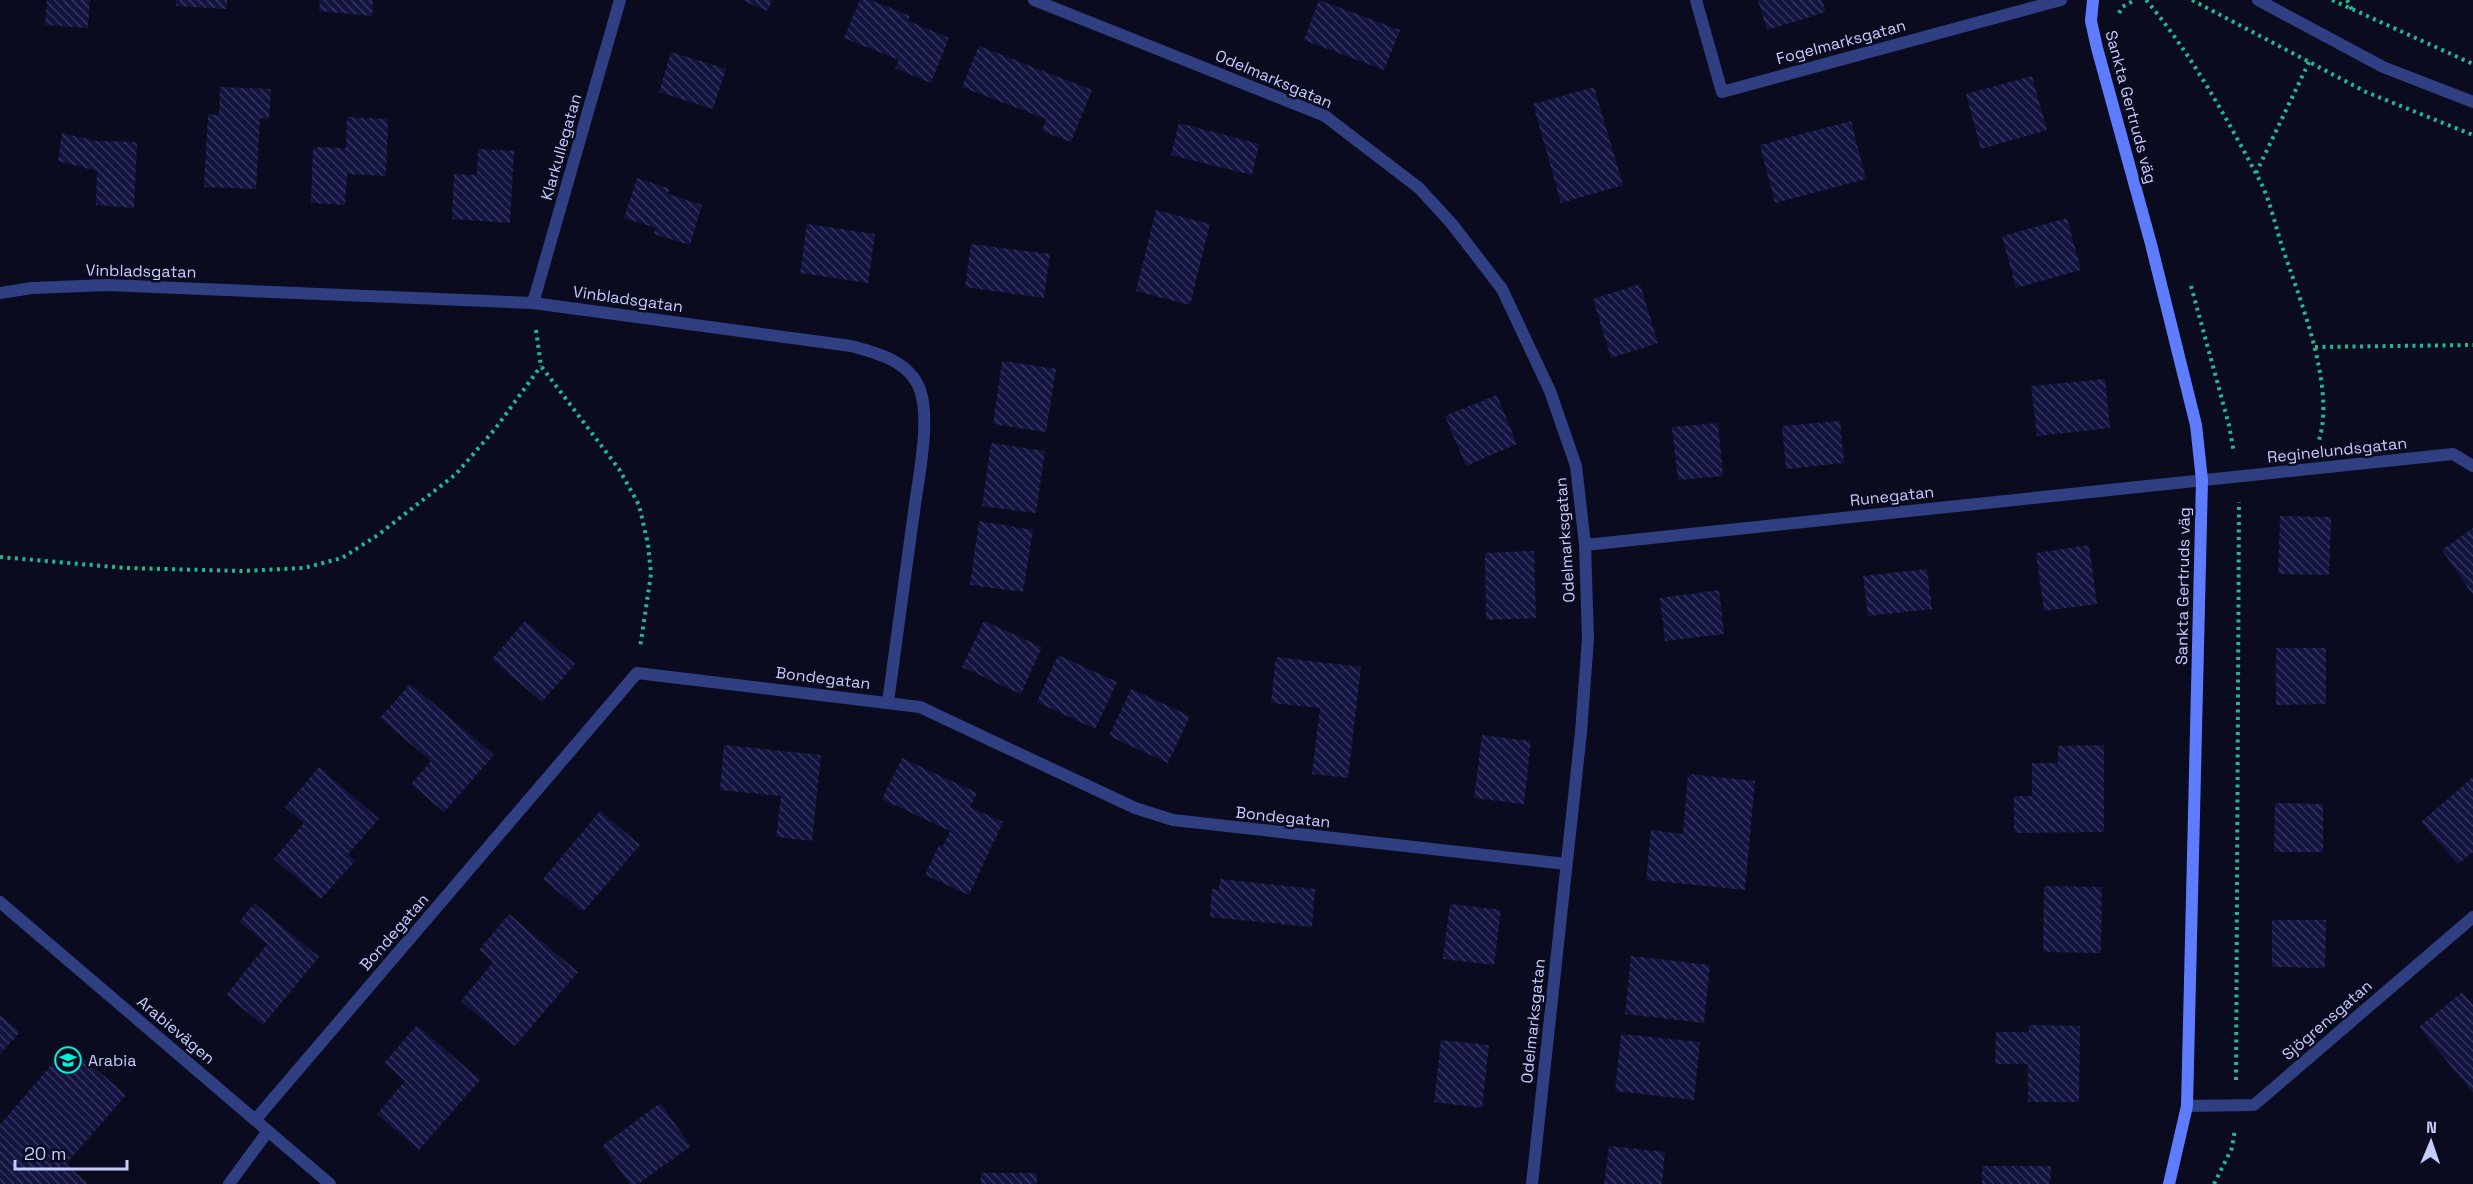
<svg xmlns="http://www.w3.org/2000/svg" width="2473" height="1184" font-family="'Space Grotesk',sans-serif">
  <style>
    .building { fill: url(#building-back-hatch) }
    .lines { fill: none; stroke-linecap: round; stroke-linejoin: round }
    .path { stroke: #20b990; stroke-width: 4; stroke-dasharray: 3 4.5; stroke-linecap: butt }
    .lane { stroke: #303e82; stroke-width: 12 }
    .street { stroke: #303e82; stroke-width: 12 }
    .secondary { stroke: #5e7cff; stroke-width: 12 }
    .labels { text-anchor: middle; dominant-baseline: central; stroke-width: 5; stroke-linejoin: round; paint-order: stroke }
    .street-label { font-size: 16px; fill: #c7ccff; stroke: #0a0b1e }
    .poi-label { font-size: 16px; fill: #c7ccff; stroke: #0a0b1e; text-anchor: start }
  </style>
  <defs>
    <pattern id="building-back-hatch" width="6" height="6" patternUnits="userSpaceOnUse" patternTransform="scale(1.5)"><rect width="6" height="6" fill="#141441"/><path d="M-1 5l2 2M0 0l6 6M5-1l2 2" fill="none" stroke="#35355e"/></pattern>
  </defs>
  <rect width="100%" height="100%" fill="#0a0b1e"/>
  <!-- building -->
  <path class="building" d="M 47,0 L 90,0 L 88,28 L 45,25 Z
    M 176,0 L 227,0 L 227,9 L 176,6 Z
    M 320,0 L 373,0 L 372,16 L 319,11 Z
    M 741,0 L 772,0 L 768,11 Z
    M 860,0 L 871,0 L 910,16 L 908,21 L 949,38 L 931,83 L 895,68 L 899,60 L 844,38 Z
    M 1319,0 L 1400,30 L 1384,70 L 1304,40 Z
    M 1758,0 L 1822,0 L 1826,12 L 1767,30 Z
    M 979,46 L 1092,90 L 1071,142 L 1042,131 L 1046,119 L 962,87 Z
    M 671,52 L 726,69 L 713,109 L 659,92 Z
    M 2032,76 L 2047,130 L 1981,149 L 1966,94 Z
    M 220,87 L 271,89 L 269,119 L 260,118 L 256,189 L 204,187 L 208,114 L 219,115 Z
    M 1594,87 L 1623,185 L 1561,203 L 1533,104 Z
    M 347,117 L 388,119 L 386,176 L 347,174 L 345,205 L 311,203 L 313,147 L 346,148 Z
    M 1851,121 L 1866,179 L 1775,203 L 1760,145 Z
    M 1179,123 L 1259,144 L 1252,175 L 1171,155 Z
    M 62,133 L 96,141 L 137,142 L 134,208 L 96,205 L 97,171 L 58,161 Z
    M 478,149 L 514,151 L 510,223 L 452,219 L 454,174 L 477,175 Z
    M 637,178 L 670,189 L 668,194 L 702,205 L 690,245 L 654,234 L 656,228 L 624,218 Z
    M 1156,210 L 1210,224 L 1190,305 L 1136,291 Z
    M 2067,218 L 2081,270 L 2016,288 L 2002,236 Z
    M 807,224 L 875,234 L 868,283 L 800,273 Z
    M 971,244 L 1050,254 L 1044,298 L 965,287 Z
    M 1640,284 L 1658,343 L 1611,358 L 1593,299 Z
    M 1002,361 L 1056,369 L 1046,432 L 993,424 Z
    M 2105,379 L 2110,428 L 2037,436 L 2031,386 Z
    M 1497,395 L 1517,444 L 1466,466 L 1445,416 Z
    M 1840,421 L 1844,463 L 1786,469 L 1782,426 Z
    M 1718,423 L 1723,476 L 1678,480 L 1672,427 Z
    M 991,443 L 1045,451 L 1036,513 L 982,506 Z
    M 2280,516 L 2331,517 L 2329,575 L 2278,574 Z
    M 979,521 L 1033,530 L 1023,592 L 970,585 Z
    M 2473,528 L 2473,595 L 2442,550 Z
    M 2089,545 L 2097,604 L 2044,611 L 2036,553 Z
    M 1534,551 L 1536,618 L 1486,620 L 1485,553 Z
    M 1927,569 L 1932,609 L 1868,616 L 1863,576 Z
    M 1719,590 L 1724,634 L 1665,641 L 1660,598 Z
    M 525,621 L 575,664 L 542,702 L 492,659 Z
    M 984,621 L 1042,647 L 1021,694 L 962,667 Z
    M 2276,648 L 2326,648 L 2326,704 L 2276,705 Z
    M 1058,655 L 1117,682 L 1095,729 L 1037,702 Z
    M 1276,657 L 1361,667 L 1348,778 L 1312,774 L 1320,708 L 1271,703 Z
    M 410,684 L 494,755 L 444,812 L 411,784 L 431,761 L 380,718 Z
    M 1131,689 L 1190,716 L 1168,763 L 1109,736 Z
    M 1482,735 L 1531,741 L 1524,804 L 1474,798 Z
    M 724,745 L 821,755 L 812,841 L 776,837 L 781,796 L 720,790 Z
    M 2104,745 L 2104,832 L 2014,833 L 2014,796 L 2032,796 L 2032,763 L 2058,763 L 2058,746 Z
    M 902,758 L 977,793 L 970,807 L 1003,822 L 969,895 L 925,875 L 939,845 L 943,846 L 950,831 L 882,799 Z
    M 319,767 L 379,819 L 348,854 L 355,861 L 321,899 L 274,859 L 304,823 L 285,807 Z
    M 1688,774 L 1755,781 L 1745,890 L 1646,880 L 1651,830 L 1683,834 Z
    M 2473,777 L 2473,852 L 2458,864 L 2421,822 Z
    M 2275,803 L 2323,804 L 2323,852 L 2274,852 Z
    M 600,811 L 640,845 L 583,912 L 543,879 Z
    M 1220,879 L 1315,889 L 1312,927 L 1210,917 L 1212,889 L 1219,890 Z
    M 2044,886 L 2102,887 L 2101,953 L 2043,952 Z
    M 254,903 L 319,957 L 263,1025 L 226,995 L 267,944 L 239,922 Z
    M 1450,904 L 1501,910 L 1494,965 L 1443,959 Z
    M 509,914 L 578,972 L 515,1046 L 461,1001 L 493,962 L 479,950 Z
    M 2272,920 L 2326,920 L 2325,968 L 2272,967 Z
    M 1631,956 L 1710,965 L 1704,1023 L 1625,1014 Z
    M 2462,992 L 2473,1005 L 2473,1093 L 2419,1027 Z
    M 0,1015 L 20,1032 L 0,1054 Z
    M 417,1025 L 480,1080 L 419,1150 L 377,1114 L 405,1081 L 384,1063 Z
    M 2029,1025 L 2080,1026 L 2079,1102 L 2028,1102 L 2028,1064 L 1995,1064 L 1996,1032 L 2029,1032 Z
    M 1621,1034 L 1700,1042 L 1694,1100 L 1615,1091 Z
    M 1441,1040 L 1489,1045 L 1482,1108 L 1434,1102 Z
    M 68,1045 L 126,1095 L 66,1164 L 88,1184 L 0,1184 L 0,1125 Z
    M 660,1103 L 691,1146 L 638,1184 L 630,1184 L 602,1146 Z
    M 1609,1146 L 1665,1152 L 1662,1184 L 1604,1184 Z
    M 1982,1166 L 2051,1166 L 2050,1184 L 1982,1184 Z
    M 981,1173 L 1037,1173 L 1037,1184 L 981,1184 Z"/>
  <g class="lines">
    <!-- path -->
    <path class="path" d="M 2146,0 C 2191,53 2227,119 2260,181 C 2270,200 2275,225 2282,246 C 2299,298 2336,386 2319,440 L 2315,440
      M 2192,0 L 2366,92 L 2473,135
      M 2332,0 L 2473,64
      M 2347,0 L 2352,10
      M 2119,13 L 2122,7 L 2135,0
      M 2256,173 L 2309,62
      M 2191,286 L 2229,425 L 2234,453
      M 536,330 L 541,366 L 619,469 L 639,505 L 648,544 L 651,574 L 640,648
      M 2315,347 L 2473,345
      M 0,557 L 126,568 L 242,571 L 304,568 L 342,558 L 378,535 L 456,474 L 495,429 L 541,366
      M 2236,1080 L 2239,502
      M 2214,1184 L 2232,1148 L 2235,1129"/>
    <!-- lane -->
    <path class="lane" d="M 229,1184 L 268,1131"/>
    <!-- street -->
    <path class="street" d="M 1034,0 L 1325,116 L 1419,188 L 1452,224 L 1502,289 L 1550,391 L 1576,466 L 1585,545 L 1588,639 L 1581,732 L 1532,1184
      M 1696,0 L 1722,92 L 2061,0
      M 2258,0 L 2383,67 L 2473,102
      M 0,293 L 32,288 L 107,285 L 533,303 L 851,346 C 877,353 910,361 920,390 C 931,420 918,480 914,512 C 905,575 897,638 888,702
      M 533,303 L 620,0
      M 1585,545 L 2453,454 L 2473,466
      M 0,902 L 330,1184
      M 2187,1106 L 2254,1105 L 2473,917
      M 255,1120 L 637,673 L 920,707 L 1135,808 L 1173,820 L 1566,864"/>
    <!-- secondary -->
    <path class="secondary" d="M 2093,0 L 2091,21 L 2097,48 L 2151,244 L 2196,425 L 2202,480 L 2187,1106 L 2169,1184"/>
  </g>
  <!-- icons -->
  <defs>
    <g id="school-ring" transform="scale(1.35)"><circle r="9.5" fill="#0a0b1e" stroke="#00f2d7" stroke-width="1.5"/><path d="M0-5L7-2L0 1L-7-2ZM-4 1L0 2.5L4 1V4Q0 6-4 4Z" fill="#00f2d7"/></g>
  </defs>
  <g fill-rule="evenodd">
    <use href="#school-ring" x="68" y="1060"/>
  </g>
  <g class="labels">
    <!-- street labels -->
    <g class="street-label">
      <text transform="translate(1841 42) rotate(-15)">Fogelmarksgatan</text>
      <text transform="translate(1274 79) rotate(23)">Odelmarksgatan</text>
      <text transform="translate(2131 107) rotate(75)">Sankta Gertruds väg</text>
      <text transform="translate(561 147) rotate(-74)">Klarkullegatan</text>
      <text transform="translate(141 271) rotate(1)">Vinbladsgatan</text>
      <text transform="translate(628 299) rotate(8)">Vinbladsgatan</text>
      <text transform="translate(2337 450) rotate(-6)">Reginelundsgatan</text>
      <text transform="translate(1892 496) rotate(-6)">Runegatan</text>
      <text transform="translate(1565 540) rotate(-94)">Odelmarksgatan</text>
      <text transform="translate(2183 586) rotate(-89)">Sankta Gertruds väg</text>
      <text transform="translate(823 678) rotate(7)">Bondegatan</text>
      <text transform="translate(1283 817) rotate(6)">Bondegatan</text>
      <text transform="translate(394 932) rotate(-49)">Bondegatan</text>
      <text transform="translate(2327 1020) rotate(-41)">Sjögrensgatan</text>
      <text transform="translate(1533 1021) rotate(-84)">Odelmarksgatan</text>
      <text transform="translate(176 1030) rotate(40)">Arabievägen</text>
    </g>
    <!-- poi labels -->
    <g class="poi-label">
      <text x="88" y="1060">Arabia</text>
    </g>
  </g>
  <!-- north arrow -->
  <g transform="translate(2431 1142) rotate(2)" stroke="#0a0b1e" stroke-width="4.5" paint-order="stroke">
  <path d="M0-4.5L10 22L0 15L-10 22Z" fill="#c7ccff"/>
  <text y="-9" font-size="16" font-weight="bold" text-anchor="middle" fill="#c7ccff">N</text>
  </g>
  <!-- scale -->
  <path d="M15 1160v9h112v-9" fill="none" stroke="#c7ccff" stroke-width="3"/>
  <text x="24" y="1160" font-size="18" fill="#c7ccff" stroke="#0a0b1e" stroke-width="4.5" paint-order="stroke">20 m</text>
</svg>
